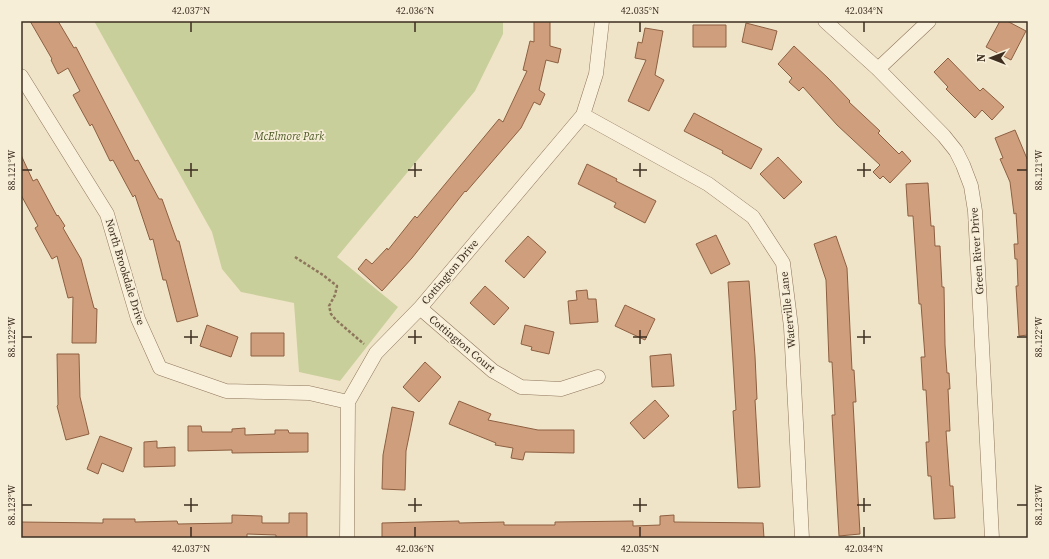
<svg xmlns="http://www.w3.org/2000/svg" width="1049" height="559" font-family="'Source Serif 4',serif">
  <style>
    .green { fill: #c9cf9b }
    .building { fill: #cf9f7d; stroke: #8d5f41 }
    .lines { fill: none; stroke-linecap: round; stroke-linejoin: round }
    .minor-casing { stroke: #8d765c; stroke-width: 15 }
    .path { stroke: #8d765c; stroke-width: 2.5; stroke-dasharray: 3 2; stroke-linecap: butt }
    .minor { stroke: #faf1dc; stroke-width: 14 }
    .ticks { fill: none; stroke: #3d2e20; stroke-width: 1.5 }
    .labels { text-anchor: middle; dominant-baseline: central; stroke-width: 3.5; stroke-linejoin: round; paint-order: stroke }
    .park-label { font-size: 11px; font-style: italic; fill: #4d5a26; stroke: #f7eed8 }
    .street-label { font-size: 11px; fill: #3d2e20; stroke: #f7eed8 }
    .neatline { fill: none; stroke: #3d2e20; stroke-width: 1.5 }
    .ticks-label { font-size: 10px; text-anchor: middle; fill: #3d2e20 }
  </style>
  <rect width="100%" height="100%" fill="#f0e4c8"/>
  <!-- green -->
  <path class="green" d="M 94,21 L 503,21 L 503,34 L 475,91 L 337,257 L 398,307 L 340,381 L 299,372 L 294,303 L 241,292 L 222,269 L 212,232 Z"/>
  <!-- building -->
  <path class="building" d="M 30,21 L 58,21 L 74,48 L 76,47 L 135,161 L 138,160 L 159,199 L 162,199 L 177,241 L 179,241 L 198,316 L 177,322 L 166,280 L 163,280 L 153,239 L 150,240 L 135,195 L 133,197 L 113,160 L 110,161 L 92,124 L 90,126 L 73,95 L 80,91 L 68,68 L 58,74 L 51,60 L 52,59 Z
    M 534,21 L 550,21 L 550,46 L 561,49 L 558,63 L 546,60 L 539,90 L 545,94 L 540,105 L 534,102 L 521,128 L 466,192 L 465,191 L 412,258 L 382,291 L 358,269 L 366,259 L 372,264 L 387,248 L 388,250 L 415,216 L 417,218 L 499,119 L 503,122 L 527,71 L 523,70 L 530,41 L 534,42 Z
    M 1000,21 L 1007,21 L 1026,31 L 1011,60 L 986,47 Z
    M 746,23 L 777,31 L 772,50 L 742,42 Z
    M 693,25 L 726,25 L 726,47 L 693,47 Z
    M 645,28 L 663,31 L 655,75 L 664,80 L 649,111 L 628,101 L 646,60 L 635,58 L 638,42 L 642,43 Z
    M 794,46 L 828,78 L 850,101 L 849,102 L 880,131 L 878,133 L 899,154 L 902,151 L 911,161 L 890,183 L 883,176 L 880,179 L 873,172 L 880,165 L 837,125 L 803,87 L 799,91 L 789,82 L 792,78 L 778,64 Z
    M 948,58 L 980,91 L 983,88 L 1004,107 L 992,120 L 982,110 L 975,118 L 946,89 L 948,87 L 934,72 Z
    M 694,113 L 762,149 L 751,169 L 722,153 L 723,151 L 684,131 Z
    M 1015,130 L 1028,161 L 1028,335 L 1019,336 L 1016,286 L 1018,286 L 1017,259 L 1015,259 L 1014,244 L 1018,244 L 1016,213 L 1014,214 L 1010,182 L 1000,159 L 1003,158 L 995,138 Z
    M 21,155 L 33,181 L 37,179 L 57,216 L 58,215 L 65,226 L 63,228 L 81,259 L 94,308 L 97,309 L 96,343 L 72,343 L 73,297 L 68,298 L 57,256 L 52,259 L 35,228 L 38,226 L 21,195 Z
    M 778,157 L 802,182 L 784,199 L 760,174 Z
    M 587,164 L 617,179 L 616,181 L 656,201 L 645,223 L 614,207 L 616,203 L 578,184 Z
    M 928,183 L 931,226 L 934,226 L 935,246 L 940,246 L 942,287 L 944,287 L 945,345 L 947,373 L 949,373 L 950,389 L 948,389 L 950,431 L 946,431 L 950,486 L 953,486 L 955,518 L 934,519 L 931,476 L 928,476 L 926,442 L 929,442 L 926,390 L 923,390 L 921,357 L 925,357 L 921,304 L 919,304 L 913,216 L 908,216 L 906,184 Z
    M 716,235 L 730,264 L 711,274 L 696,244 Z
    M 528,236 L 546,252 L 524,278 L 505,261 Z
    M 836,236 L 847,268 L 852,370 L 854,370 L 856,402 L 853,402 L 860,534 L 839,536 L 832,415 L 835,415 L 832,362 L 829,362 L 826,280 L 814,244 Z
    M 749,281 L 755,356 L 757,399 L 755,400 L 760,487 L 738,488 L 733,411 L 736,410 L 728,282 Z
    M 485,286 L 509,308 L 494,325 L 470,303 Z
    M 587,290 L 588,299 L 596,299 L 598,322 L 570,324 L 568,301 L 577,300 L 576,291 Z
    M 625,305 L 655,319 L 645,340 L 615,326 Z
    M 207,325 L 238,337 L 231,357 L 200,346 Z
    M 525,325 L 554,332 L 549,354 L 531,350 L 532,347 L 521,344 Z
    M 251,333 L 284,333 L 284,356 L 251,356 Z
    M 57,354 L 79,354 L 80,397 L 89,434 L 66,440 L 57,406 L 58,405 Z
    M 671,354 L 674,386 L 652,387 L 650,356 Z
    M 425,362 L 441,377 L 419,402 L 403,387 Z
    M 655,400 L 669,416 L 644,439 L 630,423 Z
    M 459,401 L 491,414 L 488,420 L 538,430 L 574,430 L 574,453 L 525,452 L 523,460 L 511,458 L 513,448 L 495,445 L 496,443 L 449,424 Z
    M 392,407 L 414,412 L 406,451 L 405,490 L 382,489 L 383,455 Z
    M 188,426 L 201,426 L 202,432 L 232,432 L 232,429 L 245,428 L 245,435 L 275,434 L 275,430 L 288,430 L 289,433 L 308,433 L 308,452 L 232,453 L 232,450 L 188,451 Z
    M 100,436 L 132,448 L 123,472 L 102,463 L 98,474 L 87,469 Z
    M 157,441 L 157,448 L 175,447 L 175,466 L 144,467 L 144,442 Z
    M 289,513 L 307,513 L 307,538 L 276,538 L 276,535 L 247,534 L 247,538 L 21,538 L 21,522 L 103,523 L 103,519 L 135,519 L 135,522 L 177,521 L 178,524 L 232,523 L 232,515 L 262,516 L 262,523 L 289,523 Z
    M 674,515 L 674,522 L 763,523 L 764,538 L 382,538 L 382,523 L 459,521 L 459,523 L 504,522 L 504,525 L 555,525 L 555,522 L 633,521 L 633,526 L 660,525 L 660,516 Z"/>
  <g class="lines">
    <!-- minor casing -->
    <g class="minor-casing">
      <path id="minor" d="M 825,21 L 878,69 L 944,136 L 956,151 L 963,165 L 971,186 L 975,211 L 992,538
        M 878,69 L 929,21
        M 21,76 L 107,214 L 138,319 L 160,368 L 226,391 L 309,393 L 348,402
        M 583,115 L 708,184 L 753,217 L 783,263 L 791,327 L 802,538
        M 420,308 L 493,371 L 521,387 L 561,389 L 598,377
        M 347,538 L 348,402 L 376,353 L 420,308 L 583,115 L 596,74 L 602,21"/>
    </g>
    <!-- path -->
    <path class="path" d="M 295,257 L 323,275 L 337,286 L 335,295 L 329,306 L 331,314 L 336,320 L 364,344"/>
    <!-- minor -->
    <use href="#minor" class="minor"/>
  </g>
  <!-- ticks -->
  <path class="ticks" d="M 191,22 L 191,32M 415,22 L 415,32M 640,22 L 640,32M 864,22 L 864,32M 191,163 L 191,177M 415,163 L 415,177M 640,163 L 640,177M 864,163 L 864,177M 22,170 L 32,170M 184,170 L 198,170M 408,170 L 422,170M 633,170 L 647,170M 857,170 L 871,170M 1017,170 L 1027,170M 191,330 L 191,344M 415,330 L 415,344M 640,330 L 640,344M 864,330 L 864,344M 22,337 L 32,337M 184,337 L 198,337M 408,337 L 422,337M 633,337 L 647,337M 857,337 L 871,337M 1017,337 L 1027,337M 191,498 L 191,512M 415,498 L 415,512M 640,498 L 640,512M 864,498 L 864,512M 22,505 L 32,505M 184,505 L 198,505M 408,505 L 422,505M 633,505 L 647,505M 857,505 L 871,505M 1017,505 L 1027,505M 191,527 L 191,537M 415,527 L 415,537M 640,527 L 640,537M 864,527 L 864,537"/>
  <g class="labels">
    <!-- park labels -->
    <g class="park-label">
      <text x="289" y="136">McElmore Park</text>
    </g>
    <!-- street labels -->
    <g class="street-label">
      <text transform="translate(977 251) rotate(-94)">Green River Drive</text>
      <text transform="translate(125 272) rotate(73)">North Brookdale Drive</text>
      <text transform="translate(450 272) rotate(-50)">Cottington Drive</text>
      <text transform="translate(788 310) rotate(-96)">Waterville Lane</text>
      <text transform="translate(462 344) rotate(40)">Cottington Court</text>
    </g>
  </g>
  <!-- border -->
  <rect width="1049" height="559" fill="none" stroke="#f7eed8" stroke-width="44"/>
  <!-- north arrow -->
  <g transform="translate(991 58) rotate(270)" stroke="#f7eed8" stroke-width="3" paint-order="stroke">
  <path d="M0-3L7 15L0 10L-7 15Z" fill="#3d2e20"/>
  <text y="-6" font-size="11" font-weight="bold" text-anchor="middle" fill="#3d2e20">N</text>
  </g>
  <rect x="22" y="22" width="1005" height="515" class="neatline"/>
  <g class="ticks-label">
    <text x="191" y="14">42.037°N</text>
    <text x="415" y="14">42.036°N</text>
    <text x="640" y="14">42.035°N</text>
    <text x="864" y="14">42.034°N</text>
    <text transform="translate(1038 170) rotate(-90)" y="4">88.121°W</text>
    <text transform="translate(11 170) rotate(-90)" y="4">88.121°W</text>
    <text transform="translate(1038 337) rotate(-90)" y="4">88.122°W</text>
    <text transform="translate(11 337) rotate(-90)" y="4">88.122°W</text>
    <text transform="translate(1038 505) rotate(-90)" y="4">88.123°W</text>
    <text transform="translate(11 505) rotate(-90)" y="4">88.123°W</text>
    <text x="191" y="552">42.037°N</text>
    <text x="415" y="552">42.036°N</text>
    <text x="640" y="552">42.035°N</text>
    <text x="864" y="552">42.034°N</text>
  </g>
</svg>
